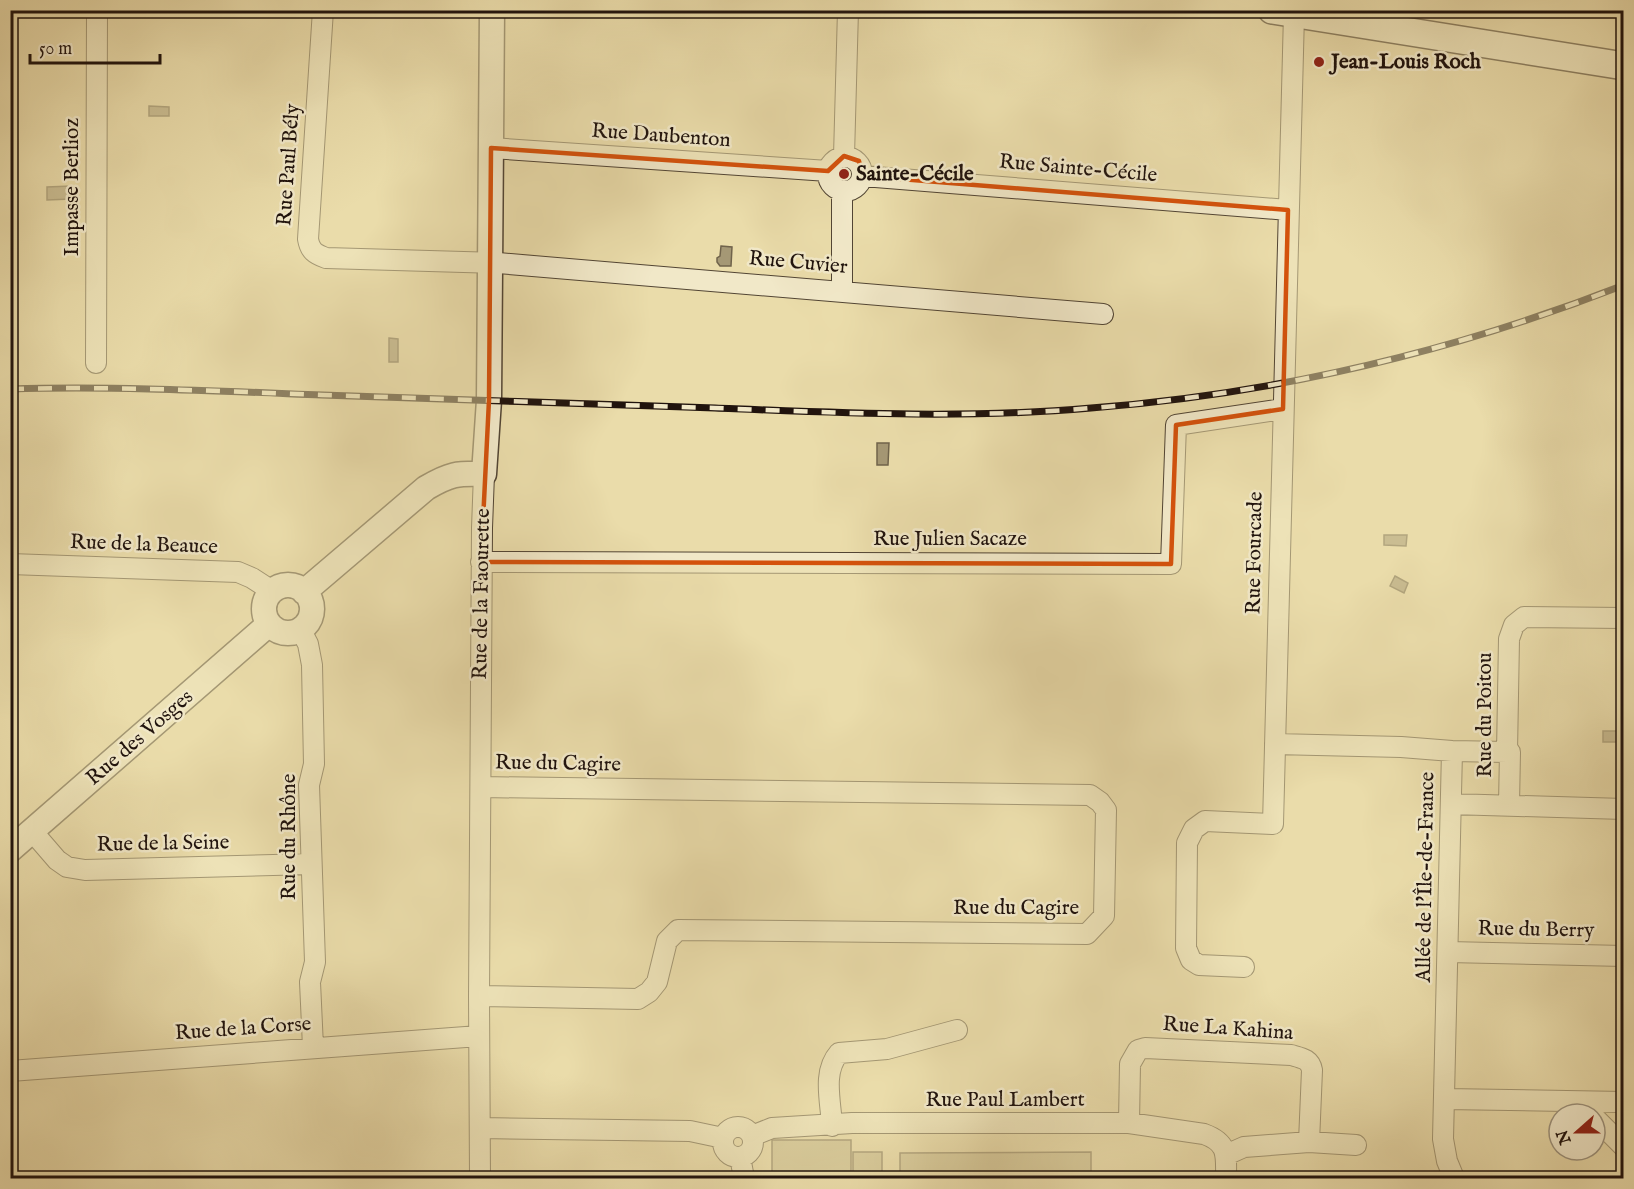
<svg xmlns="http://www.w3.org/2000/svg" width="1634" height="1189" font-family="'IM FELL English',serif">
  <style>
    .green { fill: #c8ba8f; stroke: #74664e; stroke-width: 1.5 }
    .water { fill: #a59875; stroke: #70634b; stroke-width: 1.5 }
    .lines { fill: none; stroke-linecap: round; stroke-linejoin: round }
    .minor-casing { stroke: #524534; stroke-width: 22 }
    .tertiary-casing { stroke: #524534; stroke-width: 27 }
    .secondary-casing { stroke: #20130d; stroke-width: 30 }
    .minor { stroke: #f1e8c8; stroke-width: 20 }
    .tertiary { stroke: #f1e8c8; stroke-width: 24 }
    .secondary { stroke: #f1e8c8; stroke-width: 27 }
    .rail-casing { stroke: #20130d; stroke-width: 7 }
    .rail { stroke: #f1e8c8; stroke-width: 4.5; stroke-dasharray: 14; stroke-linecap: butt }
    .marked { fill: none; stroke: #d4520c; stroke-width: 4.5; stroke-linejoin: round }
    .poi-dot { fill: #8f2418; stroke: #f1e8c8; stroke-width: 2 }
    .labels { text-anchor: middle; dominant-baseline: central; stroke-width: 5; stroke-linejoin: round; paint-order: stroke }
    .poi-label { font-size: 21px; font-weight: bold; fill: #20130d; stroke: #f1e8c8; text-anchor: start }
    .street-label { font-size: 21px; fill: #20130d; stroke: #f1e8c8 }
  </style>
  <rect width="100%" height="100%" fill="#eadcaa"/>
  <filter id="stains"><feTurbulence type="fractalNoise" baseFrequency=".00333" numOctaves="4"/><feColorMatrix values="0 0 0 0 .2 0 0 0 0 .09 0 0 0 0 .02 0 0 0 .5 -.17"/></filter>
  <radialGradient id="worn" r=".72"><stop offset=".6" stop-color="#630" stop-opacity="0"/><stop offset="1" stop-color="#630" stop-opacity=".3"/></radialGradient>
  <!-- green -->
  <path class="green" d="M 772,1140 L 851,1140 L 851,1178 L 772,1178 Z
    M 853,1152 L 882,1152 L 882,1178 L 853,1178 Z
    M 1091,1152 L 1091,1178 L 900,1178 L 900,1153 Z"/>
  <!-- water -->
  <path class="water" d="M 149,106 L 169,107 L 169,116 L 149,116 Z
    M 71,186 L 71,199 L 47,200 L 47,187 Z
    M 721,246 L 732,247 L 731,266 L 720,266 L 717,262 L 717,258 L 720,256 Z
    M 389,338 L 398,339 L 398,362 L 389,362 Z
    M 877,443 L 889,443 L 888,465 L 877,465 Z
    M 1384,535 L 1407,535 L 1406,546 L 1384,545 Z
    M 1395,576 L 1408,583 L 1404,593 L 1390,586 Z
    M 1603,731 L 1623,731 L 1623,742 L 1603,742 Z"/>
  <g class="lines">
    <!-- minor casing -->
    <g class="minor-casing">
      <path id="minor" d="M 323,10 L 308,239 C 310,251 315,254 326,258 L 498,263 L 1103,314
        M 491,148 L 828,171
        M 844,156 L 848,10
        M828 174a17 17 0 1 1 34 0a17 17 0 1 1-34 0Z
        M 863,176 L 1288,210
        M 842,291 L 842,191
        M 96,363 L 97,10
        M 481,562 L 1171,564 L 1176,425 L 1283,409
        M 10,564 L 238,572 L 252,578 L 272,591
        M 300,629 L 308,644 L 312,665 L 314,764 L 309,785 L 315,962 L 310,982 L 313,1047
        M 1275,744 L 1401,747 L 1452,751 L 1507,752
        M 1452,751 L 1443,1139 L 1447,1161 L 1454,1178
        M 1451,804 L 1624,809
        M 1509,805 L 1510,752 L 1507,752 L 1509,639 L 1514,625 L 1524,617 L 1624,618
        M 32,831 L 57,860 L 67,867 L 85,870 L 311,864
        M 1448,952 L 1624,956
        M 1244,967 L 1199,965 L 1191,960 L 1186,948 L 1187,843 L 1194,829 L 1205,821 L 1273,824 L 1294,14
        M 479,996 L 638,999 L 649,992 L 657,982 L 667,941 L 678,930 L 1087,934 L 1104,916 L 1106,810 L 1100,802 L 1090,795 L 481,787
        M 10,1071 L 479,1036
        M 1445,1099 L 1624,1102
        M 1595,1118 L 1624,1147
        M 1129,1123 L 1130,1064 L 1138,1050 L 1145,1048 L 1291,1055 C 1302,1058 1310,1059 1312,1070 L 1309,1142
        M 832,1126 C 831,1102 822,1072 839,1053 L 887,1049 L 957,1030
        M723 1142a15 15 0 1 1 30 0a15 15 0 1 1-30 0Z
        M 480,1128 L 690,1131 L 723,1138
        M 752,1136 L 772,1128 L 852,1123 L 1129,1123 L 1204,1134 C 1229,1143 1226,1156 1226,1178
        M 1226,1155 L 1244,1147 L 1309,1142 L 1356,1145
        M 740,1157 L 744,1178
        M 480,1178 L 479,996 L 482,528 L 484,474"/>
    </g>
    <!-- tertiary casing -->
    <g class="tertiary-casing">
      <path id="tertiary" d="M264 609a24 24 0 1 1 48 0a24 24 0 1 1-48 0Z
        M 304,592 L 426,488 C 450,474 457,473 484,474 L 489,400 L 492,10
        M 10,850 L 269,624"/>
    </g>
    <!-- secondary casing -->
    <g class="secondary-casing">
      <path id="secondary" d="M 1272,10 L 1624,66"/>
    </g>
    <!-- minor -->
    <use href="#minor" class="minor"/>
    <!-- tertiary -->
    <use href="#tertiary" class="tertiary"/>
    <!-- secondary -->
    <use href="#secondary" class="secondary"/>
    <!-- rail casing -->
    <g class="rail-casing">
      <path id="rail" d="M 10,389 C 114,386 218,391 322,395 C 453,399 584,404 715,408 C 840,413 966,419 1091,408 C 1274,394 1453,352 1624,285"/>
    </g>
    <!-- rail -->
    <use href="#rail" class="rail"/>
  </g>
  <!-- marked area -->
  <path d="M0 0H1634V1189H0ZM 491,148 L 828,171 L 844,156 L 859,161 L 863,176 L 1288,210 L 1283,409 L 1176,425 L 1171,564 L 481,562 L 489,400 Z" fill="#eadcaa" fill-opacity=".55" fill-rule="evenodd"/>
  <path class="marked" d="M 491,148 L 828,171 L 844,156 L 859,161 L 863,176 L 1288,210 L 1283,409 L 1176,425 L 1171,564 L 481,562 L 489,400 Z"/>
  <!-- markers -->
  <g class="poi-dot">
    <circle cx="1319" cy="62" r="6"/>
    <circle cx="844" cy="174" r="6"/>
  </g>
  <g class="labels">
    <!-- poi labels -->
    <g class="poi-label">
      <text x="1331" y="62">Jean-Louis Roch</text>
      <text x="856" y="174">Sainte-Cécile</text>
    </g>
    <!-- street labels -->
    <g class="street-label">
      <text transform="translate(661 136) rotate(4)">Rue Daubenton</text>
      <text transform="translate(289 165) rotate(-86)">Rue Paul Bély</text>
      <text transform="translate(1078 169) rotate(5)">Rue Sainte-Cécile</text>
      <text transform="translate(72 187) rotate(-90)">Impasse Berlioz</text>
      <text transform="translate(798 263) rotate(5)">Rue Cuvier</text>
      <text x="950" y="539">Rue Julien Sacaze</text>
      <text transform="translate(144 545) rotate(2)">Rue de la Beauce</text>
      <text transform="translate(1255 553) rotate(-89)">Rue Fourcade</text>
      <text transform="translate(482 594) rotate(-89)">Rue de la Faourette</text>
      <text transform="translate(1485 715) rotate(-90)">Rue du Poitou</text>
      <text transform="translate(140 738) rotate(-41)">Rue des Vosges</text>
      <text transform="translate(558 764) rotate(1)">Rue du Cagire</text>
      <text transform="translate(289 837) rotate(-90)">Rue du Rhône</text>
      <text transform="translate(163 844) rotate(-1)">Rue de la Seine</text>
      <text transform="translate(1426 877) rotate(-89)">Allée de l'Île-de-France</text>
      <text x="1016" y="908">Rue du Cagire</text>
      <text transform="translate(1536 930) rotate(1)">Rue du Berry</text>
      <text transform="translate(243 1029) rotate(-4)">Rue de la Corse</text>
      <text transform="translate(1228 1029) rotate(4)">Rue La Kahina</text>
      <text x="1005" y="1100">Rue Paul Lambert</text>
    </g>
  </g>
  <!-- margin -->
  <rect width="1634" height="1189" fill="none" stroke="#eadcaa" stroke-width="36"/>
  <rect x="12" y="12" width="1610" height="1165" fill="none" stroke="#20130d" stroke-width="3"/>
  <rect x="18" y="18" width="1598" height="1153" fill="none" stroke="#20130d" stroke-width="1.5"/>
  <!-- north arrow -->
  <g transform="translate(1577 1132) rotate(249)"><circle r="28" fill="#f1e8c8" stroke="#9d937d" stroke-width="1.5"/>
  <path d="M0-4.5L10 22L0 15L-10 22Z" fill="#8f2418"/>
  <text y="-9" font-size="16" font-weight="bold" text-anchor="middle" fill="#20130d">N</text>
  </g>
  <!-- scale -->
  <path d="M30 54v9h130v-9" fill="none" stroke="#20130d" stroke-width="3"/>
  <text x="39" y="54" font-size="18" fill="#20130d" stroke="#f1e8c8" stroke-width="4.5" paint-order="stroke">50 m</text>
  <rect width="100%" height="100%" filter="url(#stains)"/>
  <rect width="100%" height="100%" fill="url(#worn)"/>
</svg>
